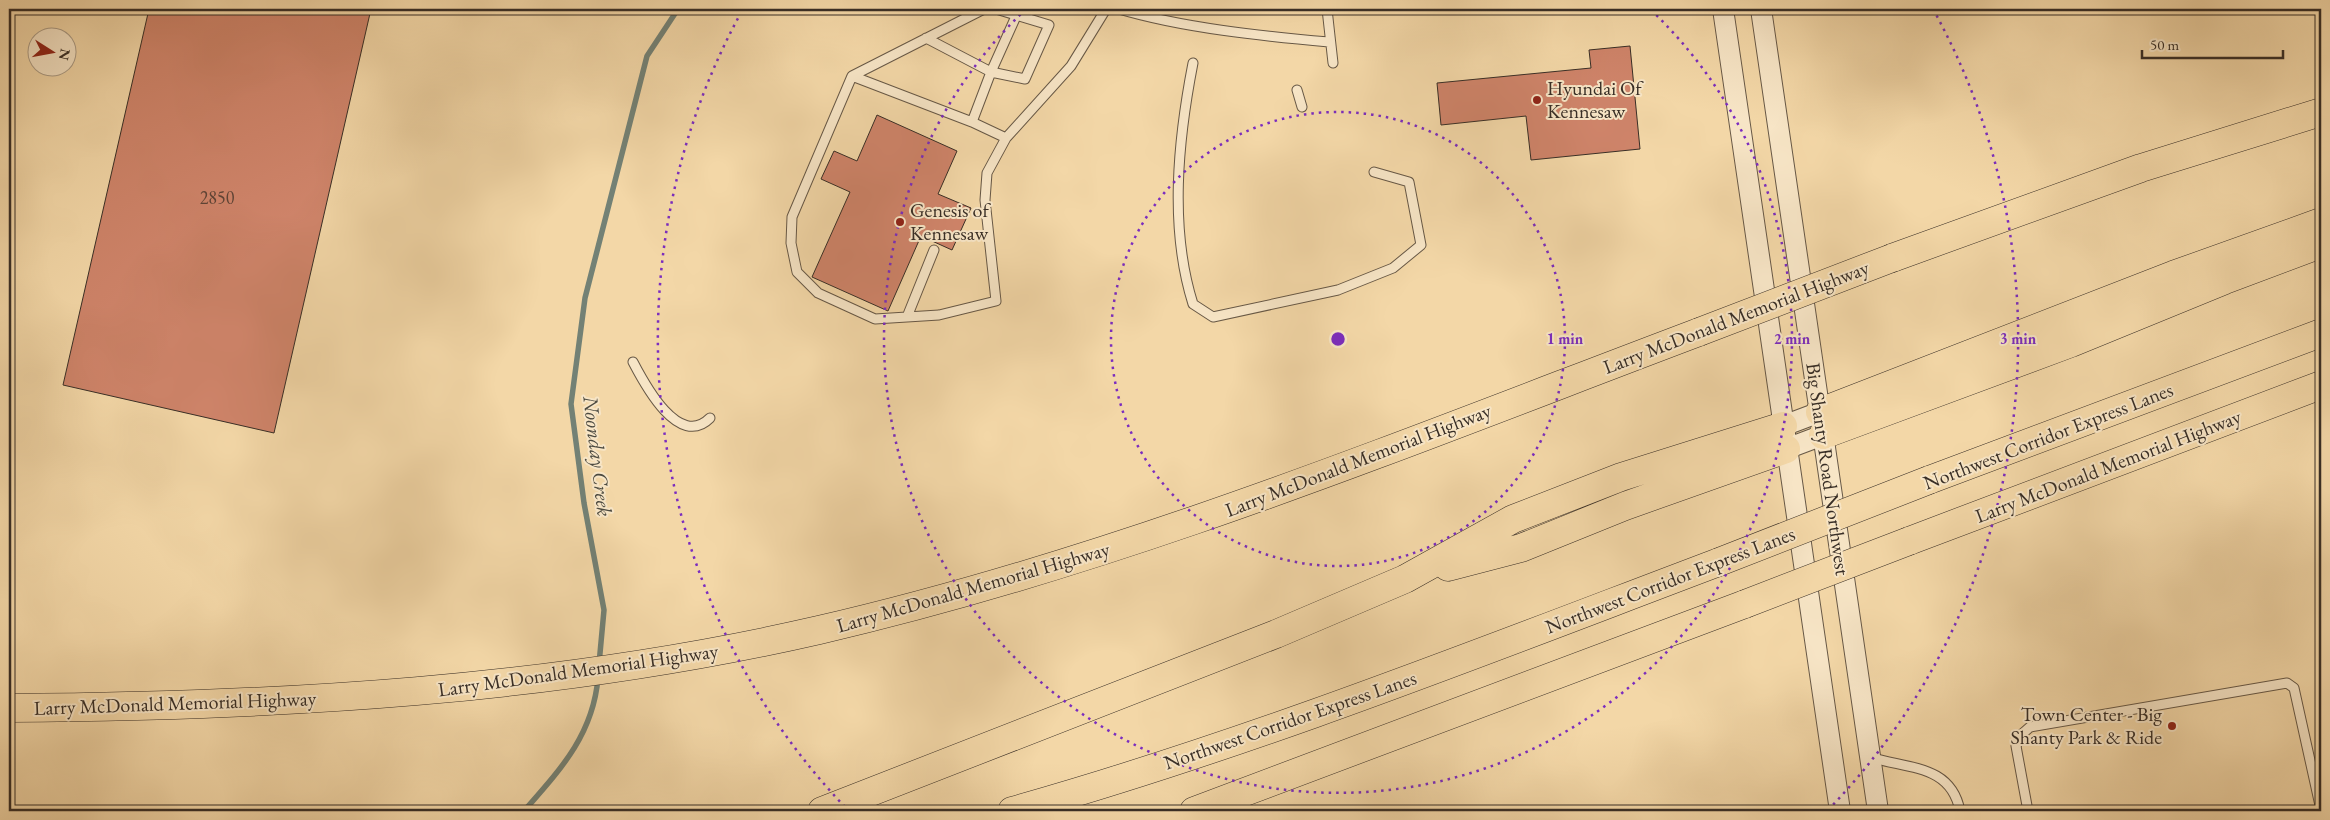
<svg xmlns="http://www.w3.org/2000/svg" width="2330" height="820" font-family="'EB Garamond',serif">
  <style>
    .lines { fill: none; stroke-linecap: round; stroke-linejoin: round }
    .stream { stroke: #738175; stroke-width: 5.5 }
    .building { fill: #cf846a; stroke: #382e26 }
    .service-casing { stroke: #675846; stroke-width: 11 }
    .tertiary-casing { stroke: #675846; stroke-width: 22 }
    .motorway-casing { stroke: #382e26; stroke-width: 29 }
    .service { stroke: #f7e5c6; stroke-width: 9 }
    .tertiary { stroke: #f7e5c6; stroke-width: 20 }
    .motorway { stroke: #f3d7a7; stroke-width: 28 }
    .motorway-bridge-casing { stroke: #382e26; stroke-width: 29; stroke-linecap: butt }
    .motorway-bridge { stroke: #f3d7a7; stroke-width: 28 }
    .ring { fill: none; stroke: #7b2cbf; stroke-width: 2.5; stroke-dasharray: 2.5 5 }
    .poi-dot { fill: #8f2418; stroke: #f7e5c6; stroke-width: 2 }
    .labels { text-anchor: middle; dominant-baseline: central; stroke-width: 4; stroke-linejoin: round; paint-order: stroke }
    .number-label { font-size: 18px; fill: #5e4437 }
    .poi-label { font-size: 20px; fill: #382e26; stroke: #f7e5c6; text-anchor: start }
    .street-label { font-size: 20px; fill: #382e26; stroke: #f7e5c6 }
    .water-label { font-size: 21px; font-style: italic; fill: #4c4a40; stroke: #f7e5c6 }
    .centre { fill: #7b2cbf; stroke: #f7e5c6; stroke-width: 2.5 }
    .ring-label { font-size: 15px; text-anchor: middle; font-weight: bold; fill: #7b2cbf; stroke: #f7e5c6; stroke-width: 4; stroke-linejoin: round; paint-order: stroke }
  </style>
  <rect width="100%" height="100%" fill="#f3d7a7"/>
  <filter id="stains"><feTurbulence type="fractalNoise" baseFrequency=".004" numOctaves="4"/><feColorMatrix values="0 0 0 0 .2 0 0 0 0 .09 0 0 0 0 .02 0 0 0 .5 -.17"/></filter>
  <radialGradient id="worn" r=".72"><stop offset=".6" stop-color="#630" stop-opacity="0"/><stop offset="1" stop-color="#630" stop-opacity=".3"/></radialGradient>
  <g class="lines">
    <!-- stream -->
    <path class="stream" d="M 599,664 L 604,610 L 584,503 L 571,404 L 585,298 L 647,56 L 678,9
      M 524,811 C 560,770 593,735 598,678"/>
  </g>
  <!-- building -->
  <path class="building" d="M 149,9 L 371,9 L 274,433 L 63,385 Z
    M 1630,46 L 1640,149 L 1531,160 L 1526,116 L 1441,125 L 1437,83 L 1591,68 L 1589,50 Z
    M 877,115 L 957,151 L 938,194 L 971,208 L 952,250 L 921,236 L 888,311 L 812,277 L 850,192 L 821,179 L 834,151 L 857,161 Z"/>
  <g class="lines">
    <!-- service casing -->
    <g class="service-casing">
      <path id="service" d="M 984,9 L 852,76 L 792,217 L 791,243 L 797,272 L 818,293 L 875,319 L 939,315 L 996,301 L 985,200 L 987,173 L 1006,138 L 1071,66 L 1106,9
        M 1119,9 C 1183,28 1262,36 1329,42
        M 1327,9 L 1333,63
        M 926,38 L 991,72 L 1025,79 L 1049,25 L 996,9
        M 1193,63 C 1178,140 1169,228 1193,304 L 1213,317 L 1338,290 L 1393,268 L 1421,245 L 1409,182 L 1374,172
        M 852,76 L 972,122
        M 1297,90 L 1302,107
        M 1006,138 L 972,122 L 991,72 L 1017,14
        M 907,317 L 934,250
        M 633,362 C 645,385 679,449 710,418
        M 1870,757 C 1907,769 1951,764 1960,811
        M 2028,811 L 2016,746 L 2022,734 L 2030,727 L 2287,683 L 2294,688 L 2321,810"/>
    </g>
    <!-- tertiary casing -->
    <g class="tertiary-casing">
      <path id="tertiary" d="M 1723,9 L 1840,811
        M 1761,9 L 1878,811
        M 1783,426 L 1820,412
        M 1786,449 L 1823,435"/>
    </g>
    <!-- motorway casing -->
    <g class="motorway-casing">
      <path id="motorway" d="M 1892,258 L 2141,168 L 2321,112
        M 1820,412 L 2173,275 L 2321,222
        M 1823,435 L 2071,343 L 2225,280 L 2321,244
        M 1929,480 L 2321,333
        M 1909,541 L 2321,385
        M 1448,567 L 1521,548 L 1625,506 L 1786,449
        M 9,708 C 281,706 553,691 819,630 C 1122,560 1410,441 1699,332
        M 822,811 L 1276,634 L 1405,579 L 1513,519 L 1621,477 L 1783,426
        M 1012,811 C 1253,743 1486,650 1719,562
        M 1194,811 L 1745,604"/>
    </g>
    <!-- service -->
    <use href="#service" class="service"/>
    <!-- tertiary -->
    <use href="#tertiary" class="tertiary"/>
    <!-- motorway -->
    <use href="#motorway" class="motorway"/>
    <!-- motorway-bridge casing -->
    <g class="motorway-bridge-casing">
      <path id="motorway-bridge" d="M 1699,332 L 1892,258
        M 1719,562 L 1929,480
        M 1745,604 L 1909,541"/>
    </g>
    <!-- motorway-bridge -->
    <use href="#motorway-bridge" class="motorway-bridge"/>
  </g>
  <!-- distance rings -->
  <g class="ring">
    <circle cx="1338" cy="339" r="227"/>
    <path d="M1651 10A454 454 0 1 1 1025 10"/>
    <path d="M845 807A680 680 0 0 1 743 9M1933 9A680 680 0 0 1 1831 807"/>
  </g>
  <!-- markers -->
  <g class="poi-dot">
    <circle cx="1537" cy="100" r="5"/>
    <circle cx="900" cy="222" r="5"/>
    <circle cx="2172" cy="726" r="5"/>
  </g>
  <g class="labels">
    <!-- number labels -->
    <g class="number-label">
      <text x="217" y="197">2850</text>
    </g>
    <!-- poi labels -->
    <g class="poi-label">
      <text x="1547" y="88">Hyundai Of<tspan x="1547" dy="23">Kennesaw</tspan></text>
      <text x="910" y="210">Genesis of<tspan x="910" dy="23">Kennesaw</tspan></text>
      <text x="2162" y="714" text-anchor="end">Town Center - Big<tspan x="2162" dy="23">Shanty Park &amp; Ride</tspan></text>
    </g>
    <!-- street labels -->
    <g class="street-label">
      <text transform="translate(1736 317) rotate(-21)">Larry McDonald Memorial Highway</text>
      <text transform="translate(2048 436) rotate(-21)">Northwest Corridor Express Lanes</text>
      <text transform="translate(1358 460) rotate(-21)">Larry McDonald Memorial Highway</text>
      <text transform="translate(2108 466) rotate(-21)">Larry McDonald Memorial Highway</text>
      <text transform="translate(1828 469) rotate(82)">Big Shanty Road Northwest</text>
      <text transform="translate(1670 580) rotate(-21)">Northwest Corridor Express Lanes</text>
      <text transform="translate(973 587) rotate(-16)">Larry McDonald Memorial Highway</text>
      <text transform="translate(578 670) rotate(-8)">Larry McDonald Memorial Highway</text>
      <text transform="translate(175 703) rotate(-2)">Larry McDonald Memorial Highway</text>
      <text transform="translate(1290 720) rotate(-19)">Northwest Corridor Express Lanes</text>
    </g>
    <!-- water labels -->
    <g class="water-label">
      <text transform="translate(598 456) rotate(83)">Noonday Creek</text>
    </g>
  </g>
  <circle cx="1338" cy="339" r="8" class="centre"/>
  <g class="ring-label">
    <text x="1565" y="344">1 min</text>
    <text x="1792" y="344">2 min</text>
    <text x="2018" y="344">3 min</text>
  </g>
  <!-- margin -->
  <rect width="2330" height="820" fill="none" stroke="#f3d7a7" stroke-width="30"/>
  <rect x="10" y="10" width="2310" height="800" fill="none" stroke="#382e26" stroke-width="2.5"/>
  <rect x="15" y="15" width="2300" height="790" fill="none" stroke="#382e26"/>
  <!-- north arrow -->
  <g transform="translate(52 52) rotate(101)"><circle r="24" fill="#f7e5c6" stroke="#ab9c86"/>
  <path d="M0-4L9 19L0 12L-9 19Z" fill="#8f2418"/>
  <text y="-8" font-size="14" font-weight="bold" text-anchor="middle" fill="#382e26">N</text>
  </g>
  <!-- scale -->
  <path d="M2142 50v8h141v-8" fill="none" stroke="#382e26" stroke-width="2.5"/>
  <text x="2150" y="50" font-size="15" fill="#382e26" stroke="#f7e5c6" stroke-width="4" paint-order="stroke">50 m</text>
  <rect width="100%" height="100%" filter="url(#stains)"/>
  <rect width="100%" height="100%" fill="url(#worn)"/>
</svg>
